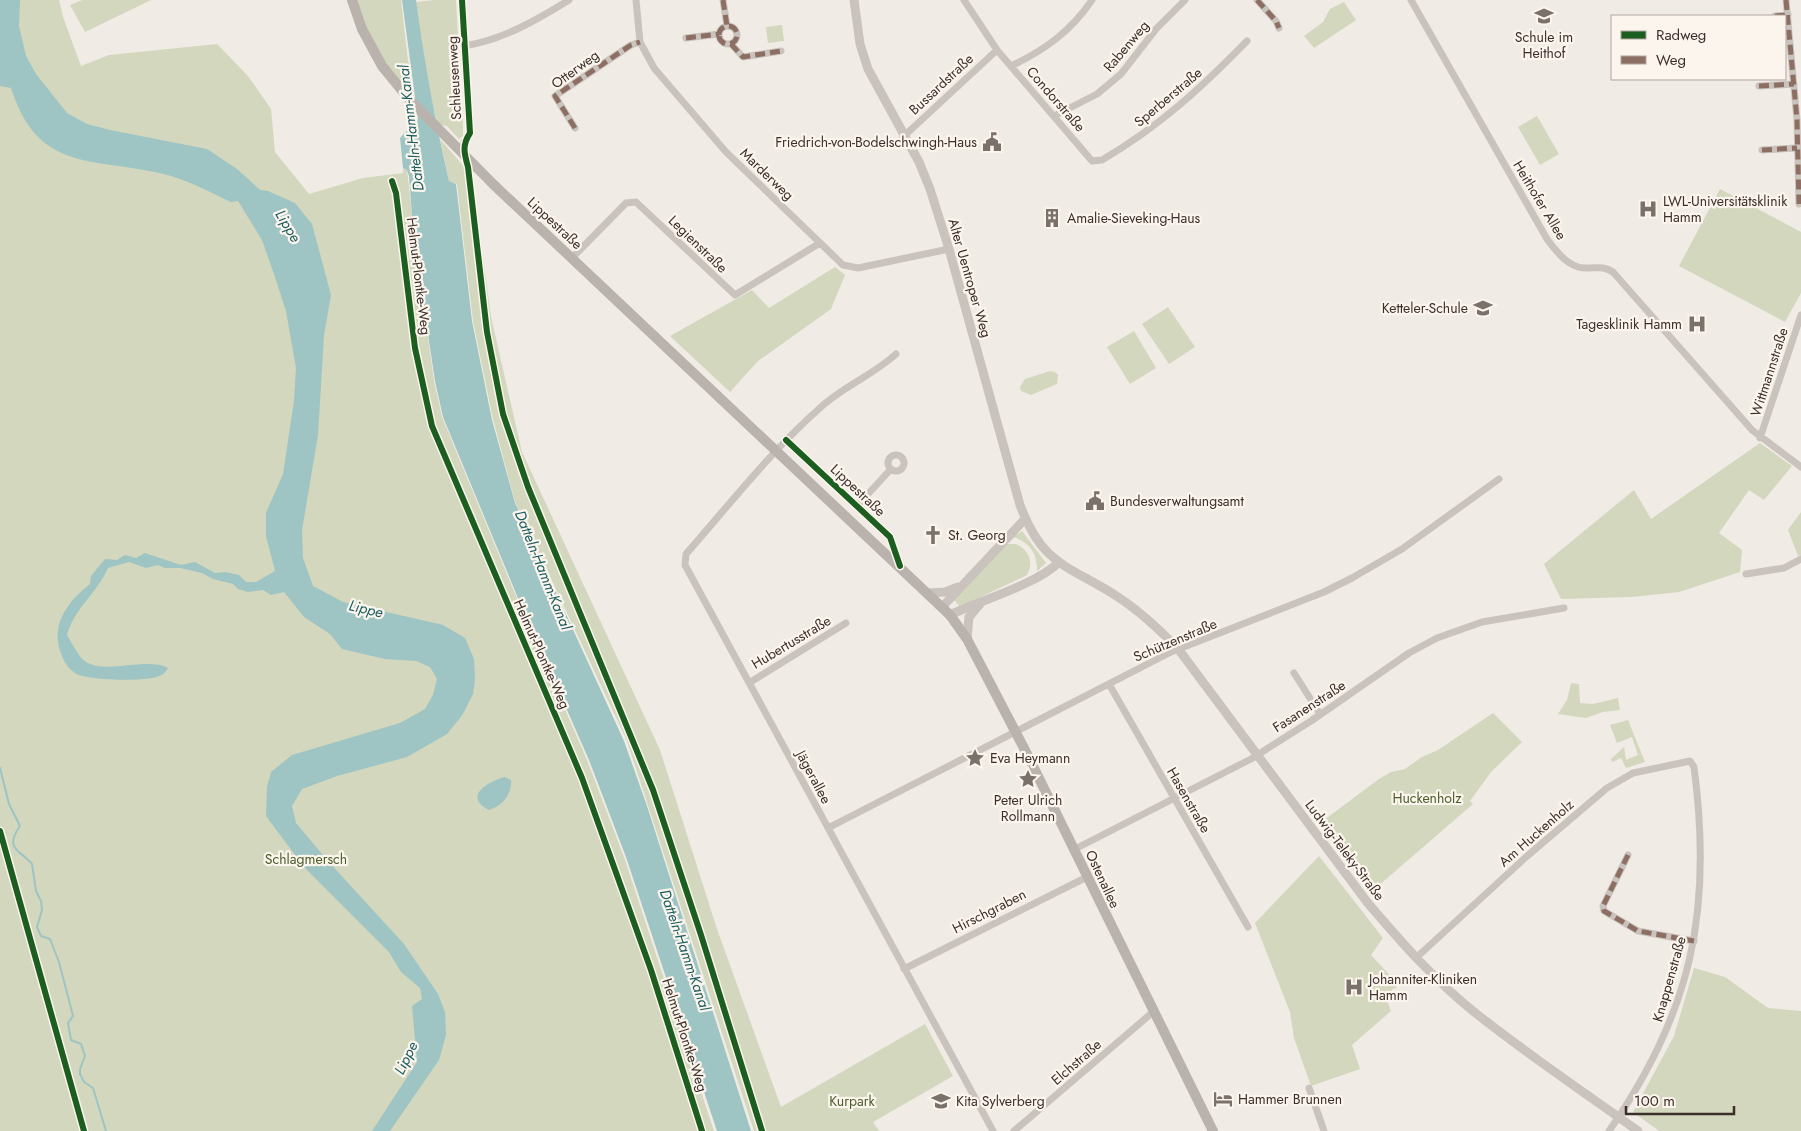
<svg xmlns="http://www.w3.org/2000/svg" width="1801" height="1131" font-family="Jost,sans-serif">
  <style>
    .green { fill: #d2d7bd }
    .water { fill: #9ec4c3 }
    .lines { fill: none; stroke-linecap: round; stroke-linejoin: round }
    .stream { stroke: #9ec4c3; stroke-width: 2 }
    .minor { stroke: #cac3bd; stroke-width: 7 }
    .tertiary { stroke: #cac3bd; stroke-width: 9 }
    .secondary { stroke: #bab3ad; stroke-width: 10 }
    .quiet { stroke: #8d6e63; stroke-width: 5; stroke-dasharray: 10 5; stroke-linecap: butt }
    .cycleway-casing { stroke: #fcf5ed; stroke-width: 9 }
    .cycleway { stroke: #1b5e20; stroke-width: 6 }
    .labels { text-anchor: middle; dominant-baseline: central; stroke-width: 4.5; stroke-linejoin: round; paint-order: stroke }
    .poi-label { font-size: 14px; fill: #3c2f2a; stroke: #fcf5ed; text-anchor: start }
    .street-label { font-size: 14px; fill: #3c2f2a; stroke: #fcf5ed }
    .park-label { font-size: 14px; fill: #4b5d2b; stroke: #fcf5ed }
    .water-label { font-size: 15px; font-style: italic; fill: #1b5e62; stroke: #fcf5ed }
  </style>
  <rect width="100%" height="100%" fill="#f0ebe5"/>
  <!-- green -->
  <path class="green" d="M 0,0 L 59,0 L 63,17 L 81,66 L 109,55 L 217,44 L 248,76 L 271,109 L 275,152 L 309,194 L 363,178 L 403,173 L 403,168 L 407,170 L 420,281 L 434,381 L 442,417 L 513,589 L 587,760 L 624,857 L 714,1131 L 0,1131 Z
    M 82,0 L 151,0 L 85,32 L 70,5 Z
    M 353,0 L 401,0 L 408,61 L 411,68 L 415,103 L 381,61 Z
    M 434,0 L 456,0 L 463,129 L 463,136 L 459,139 L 447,126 L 437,124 L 424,66 L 416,2 Z
    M 1344,2 L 1356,20 L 1314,48 L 1304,36 L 1323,22 L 1330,9 Z
    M 782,25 L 784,41 L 768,43 L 766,27 Z
    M 1537,116 L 1559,154 L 1540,165 L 1518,127 Z
    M 440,139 L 472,176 L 491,317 L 522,452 L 660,750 L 717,929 L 781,1107 L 925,1024 L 953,1076 L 873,1122 L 879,1131 L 754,1131 L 627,741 L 515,502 L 493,419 L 473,321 L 457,184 L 449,181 Z
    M 1720,189 L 1801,232 L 1801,293 L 1785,322 L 1679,266 Z
    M 835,267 L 845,275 L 831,309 L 758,361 L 730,392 L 670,336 L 752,290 L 769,308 Z
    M 1168,307 L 1195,347 L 1169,364 L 1142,324 Z
    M 1134,331 L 1156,368 L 1130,384 L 1107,347 Z
    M 1050,371 L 1055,372 L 1058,375 L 1057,384 L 1031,395 L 1021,391 L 1020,387 L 1025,379 Z
    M 1760,443 L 1792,466 L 1764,500 L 1749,490 L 1719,533 L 1742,550 L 1740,572 L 1679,592 L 1631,597 L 1561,599 L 1544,564 L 1634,490 L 1651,519 Z
    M 1801,512 L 1801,555 L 1798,556 L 1788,530 Z
    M 1022,531 L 1046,563 L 1037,571 C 1037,553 1030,542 1013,537 Z
    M 1007,544 L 1016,544 C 1029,550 1034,562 1027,575 L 960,607 L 953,599 Z
    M 1571,683 L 1579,684 L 1580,703 L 1593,704 L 1618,698 L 1620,710 L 1603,712 L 1586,718 L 1558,714 L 1567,700 Z
    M 1493,713 L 1522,742 L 1491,772 L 1470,801 L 1473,804 L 1370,893 L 1320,823 L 1379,779 L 1391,772 L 1405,769 L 1422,757 L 1438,750 Z
    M 1628,720 L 1645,762 L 1626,768 L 1621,758 L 1612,762 L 1611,759 L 1624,747 L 1626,760 L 1638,755 L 1632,737 L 1617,743 L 1610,725 Z
    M 1319,856 L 1383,938 L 1371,955 L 1397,983 L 1396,989 L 1394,988 L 1385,996 L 1391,1011 L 1352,1045 L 1360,1069 L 1311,1086 L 1294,1038 L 1290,1012 L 1255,923 Z
    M 1694,968 L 1725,977 L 1768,1008 L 1801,1011 L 1801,1131 L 1659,1131 L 1633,1112 L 1674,1036 Z"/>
  <!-- water -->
  <path class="water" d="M 0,0 L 20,0 L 19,26 L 26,56 L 36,74 L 67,113 L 87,124 L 110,130 L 207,149 L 237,169 L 260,190 L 268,191 L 295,203 L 312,224 L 331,295 L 324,335 L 318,435 L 302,530 L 303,558 L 313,586 L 343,602 L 443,625 L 465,638 L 474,659 L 475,679 L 473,694 L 463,714 L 447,734 L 407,757 L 337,776 L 302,789 L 292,806 L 296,823 L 327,860 L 404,944 L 438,994 L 445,1012 L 446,1035 L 439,1060 L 390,1131 L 372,1131 L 417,1062 L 412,1006 L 422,999 L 420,988 L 401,972 L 389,952 L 304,867 L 266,816 L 267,787 L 271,772 L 292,755 L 400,723 L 425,709 L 433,695 L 437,679 L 430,667 L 416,661 L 385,659 L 342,649 L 330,634 L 304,617 L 284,592 L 271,595 L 263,590 L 248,592 L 238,589 L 233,584 L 213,579 L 202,573 L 180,568 L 165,568 L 158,565 L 146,568 L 129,562 L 108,568 C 97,593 74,609 67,635 C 71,642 75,649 79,655 C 95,680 145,655 168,668 C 166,670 165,673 163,674 C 152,683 93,680 79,675 C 71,672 65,664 62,656 C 49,626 67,602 90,584 L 91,576 L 105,559 L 117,560 L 125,555 L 136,558 L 145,553 L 181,565 L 195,562 L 215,573 L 225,572 L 239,575 L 246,582 L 256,582 L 275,571 L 266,536 L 266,513 L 283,474 L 294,401 L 296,368 L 286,311 L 275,277 L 262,240 L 238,201 L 231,202 C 210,192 187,180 164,174 C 92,157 38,173 11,88 L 0,86 Z
    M 402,0 L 416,0 C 424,61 435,121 449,181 L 456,184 L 472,321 L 492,420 L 515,503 L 624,741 L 647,806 L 751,1131 L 717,1131 L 626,857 L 589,760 L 520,603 L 443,417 L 435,381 L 420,281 L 413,227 L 409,176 L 407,170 L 403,168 L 400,138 L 418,119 Z
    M 505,777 L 511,780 C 512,794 503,806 489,810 C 462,796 489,781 505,777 Z"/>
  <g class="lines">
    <!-- stream -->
    <path class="stream" d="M 0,768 L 9,804 L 20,826 C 3,850 22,851 32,864 L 36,891 L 41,901 L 42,910 L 37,927 L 41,936 L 50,939 L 59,962 L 73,1016 L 68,1023 L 71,1040 L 81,1044 L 85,1056 L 80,1069 L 80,1074 L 84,1082 L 93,1088 L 106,1131"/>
    <!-- minor -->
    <path class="minor" d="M 462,0 L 470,133 L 464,142 L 464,153
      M 636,0 L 640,42 L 654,68 L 726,152 L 843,265 L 858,268 L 949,249
      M 723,0 L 727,26
      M 964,0 L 997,50 L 1092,161 L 1102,160 C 1160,126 1201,88 1247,41
      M 1257,0 L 1276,21 L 1279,28
      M 1411,0 L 1547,239 C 1557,252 1569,269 1587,268 C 1597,268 1604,266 1613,272 L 1752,430 L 1801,467
      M 1786,0 L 1797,120 L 1799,204
      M 1775,16 L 1788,15
      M719 35a9 9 0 1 1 18 0a9 9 0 1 1-18 0Z
      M 686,38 L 719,34
      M 731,44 L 743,57 L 781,51
      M 464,46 C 502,40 537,20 569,0
      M 1011,66 C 1045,50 1071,31 1092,0
      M 1759,86 L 1794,84
      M 1054,116 L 1097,94 L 1121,74 L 1156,29 L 1185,0
      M 575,128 L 555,96 L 631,45 L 640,42
      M 903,137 L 997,50
      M 1762,150 L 1797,148
      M 572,258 L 626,203 L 636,202 L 735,295 L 820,243
      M 896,354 C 873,375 844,386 821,407 C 771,451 730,504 686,554 L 685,565 L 993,1131
      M 1760,438 L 1801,315
      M 786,440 L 890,537 L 900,566
      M888 463a8 8 0 1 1 16 0a8 8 0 1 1-16 0Z
      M 857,506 L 891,469
      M 1746,574 L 1784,568 L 1801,559
      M 1294,673 L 1320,714
      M 749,683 L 846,623
      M 1109,684 L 1248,927
      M 828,828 L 1171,652 L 1324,592 L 1352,578 L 1402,549 L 1499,479
      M 1075,849 L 1251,759 L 1311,721 L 1409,653 L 1437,638 L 1482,622 L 1564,608
      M 1628,855 L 1603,906 L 1604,911 L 1638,931 L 1694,941
      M 1417,957 L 1526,857 L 1607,788 L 1633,773 L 1690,761 L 1694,767 C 1713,910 1692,1012 1609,1131
      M 904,969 L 1087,877
      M 1309,1088 L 1324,1131
      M 1014,1131 L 1153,1012"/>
    <!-- tertiary -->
    <path class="tertiary" d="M 854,0 L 860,44 L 868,69 L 919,162 L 930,189 L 949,249 L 1020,505 C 1043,567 1069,565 1118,597 C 1141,612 1160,630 1179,650 L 1367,902 C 1401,942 1437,983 1478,1015 C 1530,1056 1585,1093 1638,1131
      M 929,593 L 945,592 L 958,587
      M 943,606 L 1025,519
      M 950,615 C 979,601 1037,584 1058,563
      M 967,639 L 969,617 L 980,604"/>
    <!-- secondary -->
    <path class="secondary" d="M 352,0 L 362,29 L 382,66 L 409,99 L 493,184 L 950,615 L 967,639 L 1026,752 L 1213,1131"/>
    <!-- quiet -->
    <path class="quiet" d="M 723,0 L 727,26
      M 1257,0 L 1276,21 L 1279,28
      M 1786,0 L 1797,120 L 1799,204
      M 1775,16 L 1788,15
      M719 35a9 9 0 1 1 18 0a9 9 0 1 1-18 0Z
      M 686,38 L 719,34
      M 731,44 L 743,57 L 781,51
      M 1759,86 L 1794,84
      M 575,128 L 555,96 L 631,45 L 640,42
      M 1762,150 L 1797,148
      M 1628,855 L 1603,906 L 1604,911 L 1638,931 L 1694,941"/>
    <!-- cycleway casing -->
    <g class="cycleway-casing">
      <path id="cycleway" d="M 462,0 L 470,133 C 462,145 464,153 468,167 L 487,332 L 503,414 L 528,487 L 653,790 L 701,935 L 762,1131
        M 392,181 L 396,193 L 415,348 L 432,426 L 582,778 L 651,970 L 702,1131
        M 786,440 L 890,537 L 900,566
        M 0,831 L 84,1131"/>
    </g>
    <!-- cycleway -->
    <use href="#cycleway" class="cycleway"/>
  </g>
  <!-- icons -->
  <defs>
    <g id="school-bare" transform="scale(1.5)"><path d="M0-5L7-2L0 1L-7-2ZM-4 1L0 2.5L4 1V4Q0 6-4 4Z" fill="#7b716b" stroke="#fcf5ed" stroke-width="2.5" paint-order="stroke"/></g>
    <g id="civic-bare" transform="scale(1.5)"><path d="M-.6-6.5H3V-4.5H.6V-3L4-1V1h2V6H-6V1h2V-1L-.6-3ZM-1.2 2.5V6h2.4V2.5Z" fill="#7b716b" stroke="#fcf5ed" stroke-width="2.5" paint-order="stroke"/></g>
    <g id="hospital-bare" transform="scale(1.5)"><path d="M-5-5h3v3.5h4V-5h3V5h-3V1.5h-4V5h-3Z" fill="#7b716b" stroke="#fcf5ed" stroke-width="2.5" paint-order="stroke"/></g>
    <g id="building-bare" transform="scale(1.5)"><path d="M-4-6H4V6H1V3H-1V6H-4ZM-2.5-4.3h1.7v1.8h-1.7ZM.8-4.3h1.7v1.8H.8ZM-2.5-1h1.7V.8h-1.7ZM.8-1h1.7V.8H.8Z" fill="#7b716b" stroke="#fcf5ed" stroke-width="2.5" paint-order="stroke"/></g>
    <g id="church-bare" transform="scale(1.5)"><path d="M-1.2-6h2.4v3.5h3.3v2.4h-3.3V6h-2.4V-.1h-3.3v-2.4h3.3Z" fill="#7b716b" stroke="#fcf5ed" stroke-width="2.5" paint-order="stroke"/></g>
    <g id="sight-bare" transform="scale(1.5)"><path d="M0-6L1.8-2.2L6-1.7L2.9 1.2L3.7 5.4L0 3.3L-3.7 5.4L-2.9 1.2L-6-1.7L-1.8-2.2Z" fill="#7b716b" stroke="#fcf5ed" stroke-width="2.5" paint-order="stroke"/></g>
    <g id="hotel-bare" transform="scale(1.5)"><path d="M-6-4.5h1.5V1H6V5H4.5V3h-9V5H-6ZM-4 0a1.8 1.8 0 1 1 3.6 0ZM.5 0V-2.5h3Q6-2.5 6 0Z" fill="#7b716b" stroke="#fcf5ed" stroke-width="2.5" paint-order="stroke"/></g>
  </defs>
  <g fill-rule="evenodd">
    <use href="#school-bare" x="1544" y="16"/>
    <use href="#civic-bare" x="992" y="142"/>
    <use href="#hospital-bare" x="1648" y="209"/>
    <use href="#building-bare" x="1052" y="218"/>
    <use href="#school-bare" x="1483" y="308"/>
    <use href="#hospital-bare" x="1697" y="324"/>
    <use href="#civic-bare" x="1095" y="501"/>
    <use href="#church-bare" x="933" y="535"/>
    <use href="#sight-bare" x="975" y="758"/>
    <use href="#sight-bare" x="1028" y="779"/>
    <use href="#hospital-bare" x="1354" y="987"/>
    <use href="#hotel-bare" x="1223" y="1099"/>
    <use href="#school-bare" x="941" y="1101"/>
  </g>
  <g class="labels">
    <!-- poi labels -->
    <g class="poi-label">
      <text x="1544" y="37" text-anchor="middle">Schule im<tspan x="1544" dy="16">Heithof</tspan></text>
      <text x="977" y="142" text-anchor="end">Friedrich-von-Bodelschwingh-Haus</text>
      <text x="1663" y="201">LWL-Universitätsklinik<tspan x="1663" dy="16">Hamm</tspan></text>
      <text x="1067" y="218">Amalie-Sieveking-Haus</text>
      <text x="1468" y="308" text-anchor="end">Ketteler-Schule</text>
      <text x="1682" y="324" text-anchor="end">Tagesklinik Hamm</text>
      <text x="1110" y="501">Bundesverwaltungsamt</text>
      <text x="948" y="535">St. Georg</text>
      <text x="990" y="758">Eva Heymann</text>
      <text x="1028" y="800" text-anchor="middle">Peter Ulrich<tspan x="1028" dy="16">Rollmann</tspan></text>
      <text x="1369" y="979">Johanniter-Kliniken<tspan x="1369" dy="16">Hamm</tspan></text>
      <text x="1238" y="1099">Hammer Brunnen</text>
      <text x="956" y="1101">Kita Sylverberg</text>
    </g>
    <!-- street labels -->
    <g class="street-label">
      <text transform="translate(1126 46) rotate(-50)">Rabenweg</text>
      <text transform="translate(575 69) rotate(-36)">Otterweg</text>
      <text transform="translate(454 78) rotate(-93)">Schleusenweg</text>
      <text transform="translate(941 84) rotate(-43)">Bussardstraße</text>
      <text transform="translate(1168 97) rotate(-40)">Sperberstraße</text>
      <text transform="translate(1056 99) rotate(49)">Condorstraße</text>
      <text transform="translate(767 174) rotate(44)">Marderweg</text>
      <text transform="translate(1540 200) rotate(59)">Heithofer Allee</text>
      <text transform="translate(555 223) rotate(43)">Lippestraße</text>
      <text transform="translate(698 244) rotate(44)">Legienstraße</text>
      <text transform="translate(419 276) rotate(83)">Helmut-Plontke-Weg</text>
      <text transform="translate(970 278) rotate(74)">Alter Uentroper Weg</text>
      <text transform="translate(1769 372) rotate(-72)">Wittmannstraße</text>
      <text transform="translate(858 490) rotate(43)">Lippestraße</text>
      <text transform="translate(1175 640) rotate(-23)">Schützenstraße</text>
      <text transform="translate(791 642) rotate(-31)">Hubertusstraße</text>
      <text transform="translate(542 654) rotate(66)">Helmut-Plontke-Weg</text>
      <text transform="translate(1309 706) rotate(-33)">Fasanenstraße</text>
      <text transform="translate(814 777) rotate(62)">Jägerallee</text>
      <text transform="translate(1189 800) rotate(60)">Hasenstraße</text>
      <text transform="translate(1536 833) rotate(-41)">Am Huckenholz</text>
      <text transform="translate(1345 850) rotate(53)">Ludwig-Teleky-Straße</text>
      <text transform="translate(1103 879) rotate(65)">Ostenallee</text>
      <text transform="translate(989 911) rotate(-27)">Hirschgraben</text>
      <text transform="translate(1669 979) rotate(-74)">Knappenstraße</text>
      <text transform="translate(685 1035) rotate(72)">Helmut-Plontke-Weg</text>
      <text transform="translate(1076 1062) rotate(-41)">Elchstraße</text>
    </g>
    <!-- park labels -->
    <g class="park-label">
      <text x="1427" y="798">Huckenholz</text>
      <text x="306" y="859">Schlagmersch</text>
      <text x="852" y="1101">Kurpark</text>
    </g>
    <!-- water labels -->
    <g class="water-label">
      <text transform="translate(411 128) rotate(-97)">Datteln-Hamm-Kanal</text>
      <text transform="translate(288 226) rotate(59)">Lippe</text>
      <text transform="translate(543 570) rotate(68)">Datteln-Hamm-Kanal</text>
      <text transform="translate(366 609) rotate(13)">Lippe</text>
      <text transform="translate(685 950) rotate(71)">Datteln-Hamm-Kanal</text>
      <text transform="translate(406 1058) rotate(-64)">Lippe</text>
    </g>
  </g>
  <!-- legend -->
  <rect x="1611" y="15" width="175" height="65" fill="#fcf5ed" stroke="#afa69f"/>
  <rect x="1621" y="31" width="25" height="8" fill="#1b5e20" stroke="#afa69f"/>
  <text x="1656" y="40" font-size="15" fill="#3c2f2a">Radweg</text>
  <rect x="1621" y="56" width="25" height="8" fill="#8d6e63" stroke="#afa69f"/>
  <text x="1656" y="65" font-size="15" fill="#3c2f2a">Weg</text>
  <!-- scale -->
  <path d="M1626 1106v8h108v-8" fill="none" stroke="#3c2f2a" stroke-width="2.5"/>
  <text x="1634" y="1106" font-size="15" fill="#3c2f2a" stroke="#fcf5ed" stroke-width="4" paint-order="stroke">100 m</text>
</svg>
